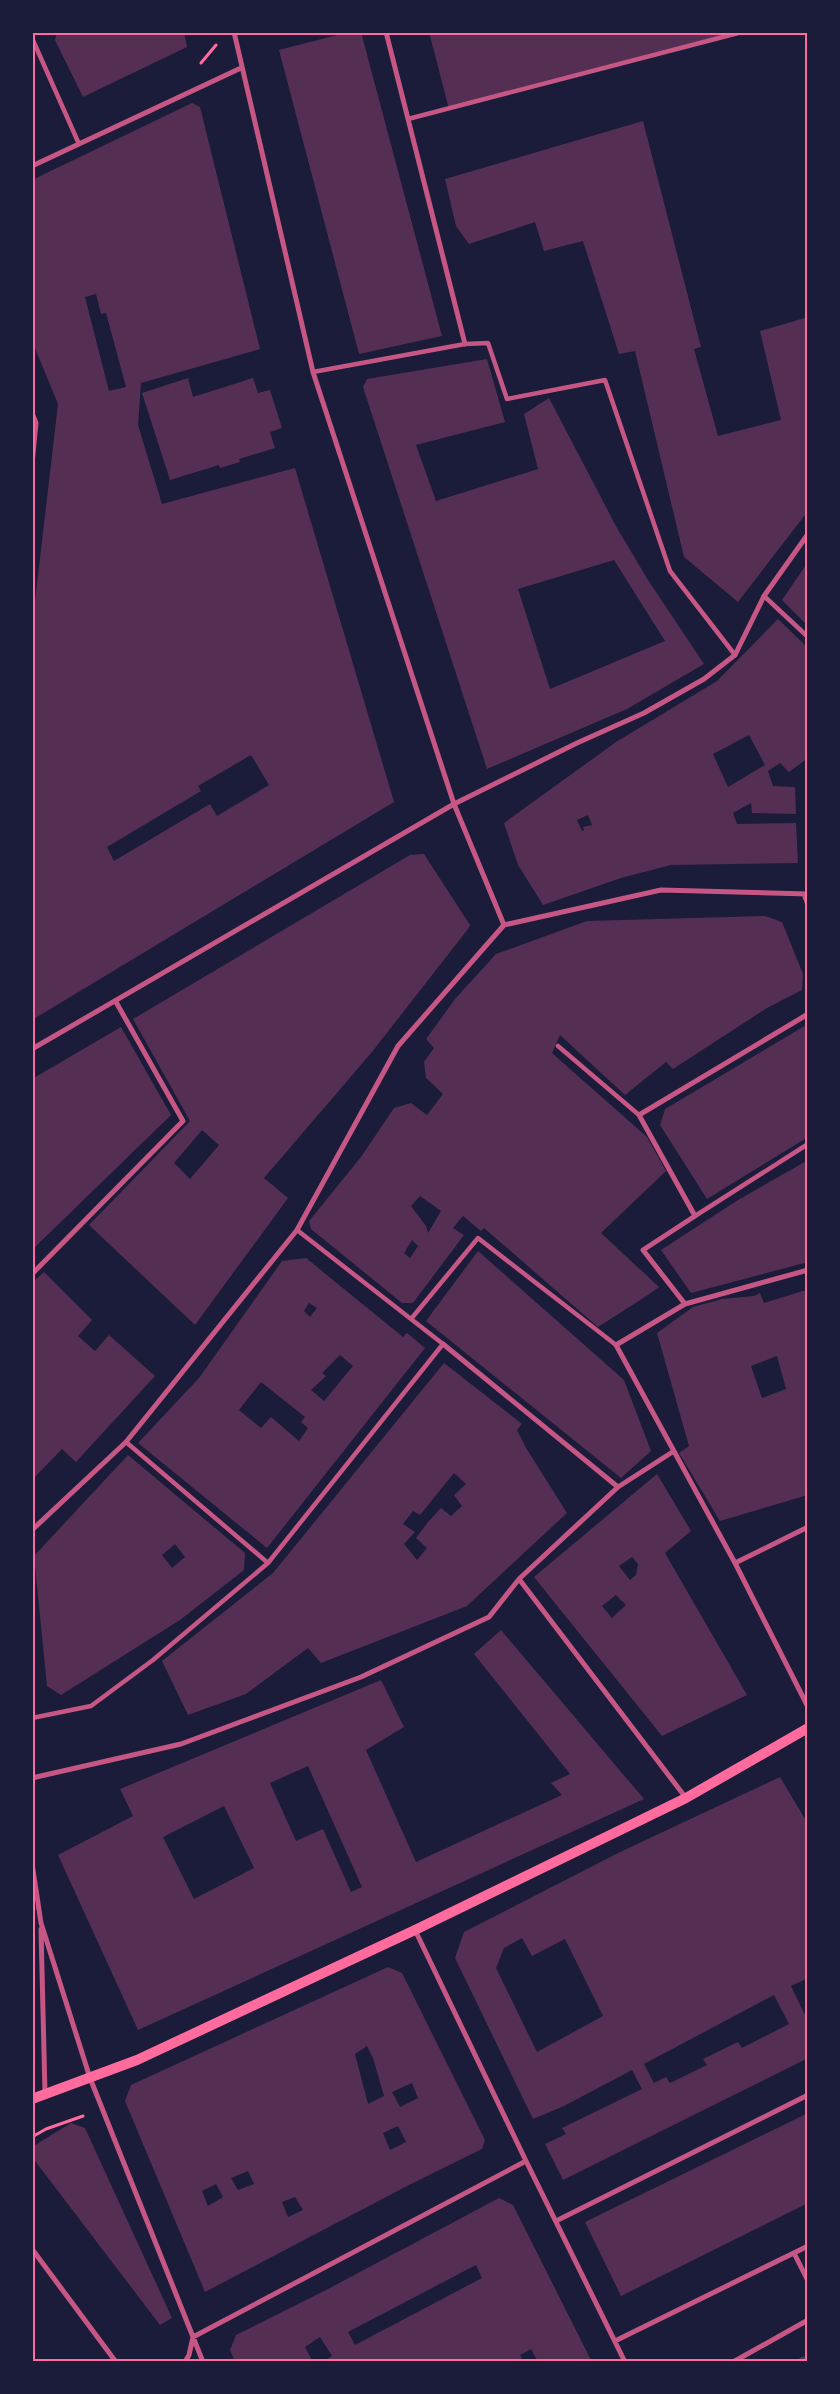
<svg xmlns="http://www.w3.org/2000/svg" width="840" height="2394" font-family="Manrope,sans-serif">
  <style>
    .building { fill: #542f53; fill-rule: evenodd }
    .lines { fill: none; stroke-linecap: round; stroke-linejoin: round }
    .path { stroke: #ff6b9d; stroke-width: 3 }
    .pedestrian { stroke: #c65784; stroke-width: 4.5 }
    .minor { stroke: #c65784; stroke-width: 5 }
    .secondary { stroke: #ff6b9d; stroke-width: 10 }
    .neatline { fill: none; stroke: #ff6b9d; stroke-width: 2 }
  </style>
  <rect width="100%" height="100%" fill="#1b1b3a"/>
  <!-- building -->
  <path class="building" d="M 57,32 L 184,32 L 187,47 L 83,97 L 55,40 Z
    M 349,32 L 361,32 L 442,336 L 359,354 L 279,50 Z
    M 429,32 L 740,32 L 449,109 Z
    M 192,103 L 200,107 L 260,349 L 141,383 L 138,425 L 162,504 L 295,468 L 394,802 L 32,1020 L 32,627 L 58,404 L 32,341 L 32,180 ZM 96,294 L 101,314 L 106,313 L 126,387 L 109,391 L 85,297 ZM 251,755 L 269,785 L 217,816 L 210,804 L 114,861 L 107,847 L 201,791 L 198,786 Z
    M 643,121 L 701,347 L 694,349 L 718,436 L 781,420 L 760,331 L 808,317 L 808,511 L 738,602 L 684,557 L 635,351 L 619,354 L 583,241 L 544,251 L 535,222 L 469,244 L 456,226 L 445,179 Z
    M 487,359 L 505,422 L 416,445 L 436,501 L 538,469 L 524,414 L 549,398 L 617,528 L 648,580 L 704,664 L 627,709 L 487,769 L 363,387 L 367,379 ZM 614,560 L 665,641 L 550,689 L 518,589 Z
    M 188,378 L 193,397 L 253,378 L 258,393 L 270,390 L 282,428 L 270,432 L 275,448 L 239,459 L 240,462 L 220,468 L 219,465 L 170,480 L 142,393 Z
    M 808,562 L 808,626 L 782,600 Z
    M 778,619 L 808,648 L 808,758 L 789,772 L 780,763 L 768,771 L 773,786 L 795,787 L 796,814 L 752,813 L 751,803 L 733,813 L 737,824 L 796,823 L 798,863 L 671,865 L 621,878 L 543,905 L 518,865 L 504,823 L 616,742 L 717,681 ZM 749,735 L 765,765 L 728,787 L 713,754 ZM 588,815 L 592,825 L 583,827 L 584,830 L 582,831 L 577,820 Z
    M 424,854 L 470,925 L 468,929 L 372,1052 L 264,1178 L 288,1198 L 195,1325 L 89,1225 L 190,1121 L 133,1019 L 410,855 ZM 202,1130 L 219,1145 L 190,1179 L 174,1163 Z
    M 765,916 L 782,922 L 803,974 L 802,990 L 767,1008 L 673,1069 L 666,1062 L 625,1095 L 560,1035 L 552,1053 L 647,1137 L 666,1171 L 601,1233 L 659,1287 L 648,1295 L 598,1327 L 484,1228 L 481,1231 L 463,1216 L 453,1228 L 464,1235 L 413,1303 L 402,1303 L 311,1229 L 309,1221 L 361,1157 L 394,1108 L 411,1103 L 427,1115 L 443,1094 L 426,1078 L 424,1062 L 434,1048 L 426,1039 L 455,999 L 496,954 L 587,921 ZM 420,1196 L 441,1211 L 428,1233 L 426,1226 L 411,1206 ZM 412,1240 L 418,1246 L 410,1258 L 404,1253 Z
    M 808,1024 L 808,1137 L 707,1199 L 660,1125 L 665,1109 Z
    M 121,1027 L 171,1115 L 32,1250 L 32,1079 Z
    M 808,1160 L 808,1262 L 691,1293 L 661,1250 L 738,1200 Z
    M 478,1251 L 624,1380 L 651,1451 L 621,1478 L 426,1321 Z
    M 306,1258 L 403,1337 L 407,1333 L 425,1348 L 267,1548 L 138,1443 L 199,1378 L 282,1261 ZM 309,1303 L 317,1308 L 310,1317 L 304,1311 ZM 340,1355 L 353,1366 L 324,1401 L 311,1390 L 326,1376 L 322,1373 ZM 261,1382 L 305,1417 L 301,1422 L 308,1428 L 299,1441 L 271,1417 L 261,1428 L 239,1410 Z
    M 44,1272 L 92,1320 L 78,1336 L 95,1351 L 109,1335 L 155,1376 L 76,1462 L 62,1449 L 32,1480 L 32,1283 Z
    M 803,1291 L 808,1291 L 808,1495 L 720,1521 L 679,1453 L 689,1446 L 657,1333 L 693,1307 L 722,1299 L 754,1296 L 760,1293 L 764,1303 ZM 777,1356 L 786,1389 L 762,1398 L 751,1366 Z
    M 444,1363 L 522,1424 L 517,1430 L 526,1448 L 567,1513 L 467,1606 L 321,1663 L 308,1648 L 246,1694 L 188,1715 L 162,1661 L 273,1573 ZM 454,1473 L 466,1484 L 454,1495 L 462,1506 L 451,1516 L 441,1508 L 428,1522 L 416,1538 L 427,1548 L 417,1560 L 404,1544 L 415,1532 L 403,1524 L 413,1511 L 420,1515 Z
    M 128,1455 L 245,1553 L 244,1570 L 180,1620 L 61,1695 L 47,1686 L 34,1556 ZM 175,1544 L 185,1557 L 172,1568 L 162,1555 Z
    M 657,1474 L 691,1531 L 665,1553 L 747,1695 L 662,1736 L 534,1577 ZM 632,1557 L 638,1564 L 636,1575 L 630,1580 L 619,1566 ZM 616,1595 L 626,1605 L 612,1618 L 602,1606 Z
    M 501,1630 L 644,1799 L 138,2030 L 58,1855 L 133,1816 L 120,1789 L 381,1680 L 404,1727 L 366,1750 L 416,1862 L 562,1795 L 551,1783 L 570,1774 L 474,1654 ZM 308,1766 L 362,1887 L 351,1892 L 323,1829 L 296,1841 L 270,1783 ZM 224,1806 L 254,1868 L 194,1899 L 163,1837 Z
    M 780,1777 L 808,1824 L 808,1978 L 791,1986 L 805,2015 L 808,2014 L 808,2058 L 563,2180 L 545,2144 L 566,2134 L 562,2128 L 642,2089 L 632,2070 L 564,2106 L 533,2119 L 455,1958 L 464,1932 L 618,1853 ZM 522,1938 L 532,1956 L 565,1939 L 603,2016 L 537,2052 L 496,1968 L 504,1948 ZM 774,1995 L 789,2024 L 742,2048 L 738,2042 L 703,2059 L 707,2065 L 670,2083 L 666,2077 L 654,2083 L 644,2064 Z
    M 388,1967 L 402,1973 L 485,2140 L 482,2149 L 409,2185 L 205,2292 L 125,2101 L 131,2085 ZM 367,2046 L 373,2058 L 384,2096 L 368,2104 L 355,2054 ZM 412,2083 L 418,2098 L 400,2107 L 392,2092 ZM 398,2126 L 406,2142 L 390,2150 L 383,2133 ZM 248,2171 L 254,2184 L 238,2190 L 231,2178 ZM 216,2184 L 223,2197 L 208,2206 L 202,2191 ZM 295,2197 L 303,2210 L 288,2217 L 282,2202 Z
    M 808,2113 L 808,2203 L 621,2296 L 585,2222 Z
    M 71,2123 L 85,2128 L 172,2318 L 160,2325 L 32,2157 L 32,2147 Z
    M 499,2198 L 513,2205 L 592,2362 L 538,2362 L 531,2349 L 520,2355 L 522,2358 L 514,2362 L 322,2362 L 332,2356 L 320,2337 L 305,2347 L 313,2362 L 235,2362 L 230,2350 L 236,2335 L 326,2290 ZM 476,2265 L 482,2278 L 355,2345 L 348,2332 Z
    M 804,2356 L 807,2362 L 793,2362 Z"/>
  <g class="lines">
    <!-- path -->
    <path class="path" d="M 201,63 L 216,45
      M 32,2137 L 46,2129 L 83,2116"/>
    <!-- pedestrian -->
    <path class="pedestrian" d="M 32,38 L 79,144
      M 408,119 L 742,32
      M 313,372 L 465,344 L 488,343 L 507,399 L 605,380 L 670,571 L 735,655
      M 764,596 L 808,637
      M 558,1046 L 639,1115
      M 695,1216 L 808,1144
      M 411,1319 L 478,1238 L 616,1345
      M 126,1442 L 268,1563
      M 32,1718 L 91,1706 L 153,1660 L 268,1563 L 443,1344 L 297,1230"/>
    <!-- minor -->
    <path class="minor" d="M 234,32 L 313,372 L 454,804 L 504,925
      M 386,32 L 465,344
      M 32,166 L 241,68
      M 32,413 L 36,423 L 32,464
      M 804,894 L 808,905
      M 504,925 L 661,890 L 808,894
      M 32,1049 L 454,804 L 577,743 L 644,713 L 704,679 L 735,655 L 764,596 L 808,534
      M 32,1274 L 183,1121 L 116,1002
      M 685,1304 L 643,1250 L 695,1216 L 639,1115 L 808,1014
      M 443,1344 L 618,1487
      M 808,1527 L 735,1563 L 808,1707
      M 32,1530 L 126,1442 L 297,1230 L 398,1046 L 504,925
      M 735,1563 L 616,1345 L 685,1304 L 808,1270
      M 519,1579 L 686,1798
      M 32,1778 L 181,1744 L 361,1677 L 489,1617 L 519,1579 L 618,1487 L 674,1451
      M 32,1863 L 41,1923 L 90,2078 L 203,2362
      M 41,1929 L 45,2094
      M 415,1930 L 526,2161 L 625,2362
      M 556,2221 L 808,2095
      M 32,2249 L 116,2362
      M 794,2253 L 808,2281
      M 615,2341 L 808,2246
      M 185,2362 L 189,2355 L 193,2337 L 526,2161
      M 733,2362 L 808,2320"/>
    <!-- secondary -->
    <path class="secondary" d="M 32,2099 L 137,2060 L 415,1930 L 686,1798 L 808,1728"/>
  </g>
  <!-- border -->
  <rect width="840" height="2394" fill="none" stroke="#1b1b3a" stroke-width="68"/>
  <rect x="34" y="34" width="772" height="2326" class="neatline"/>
</svg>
